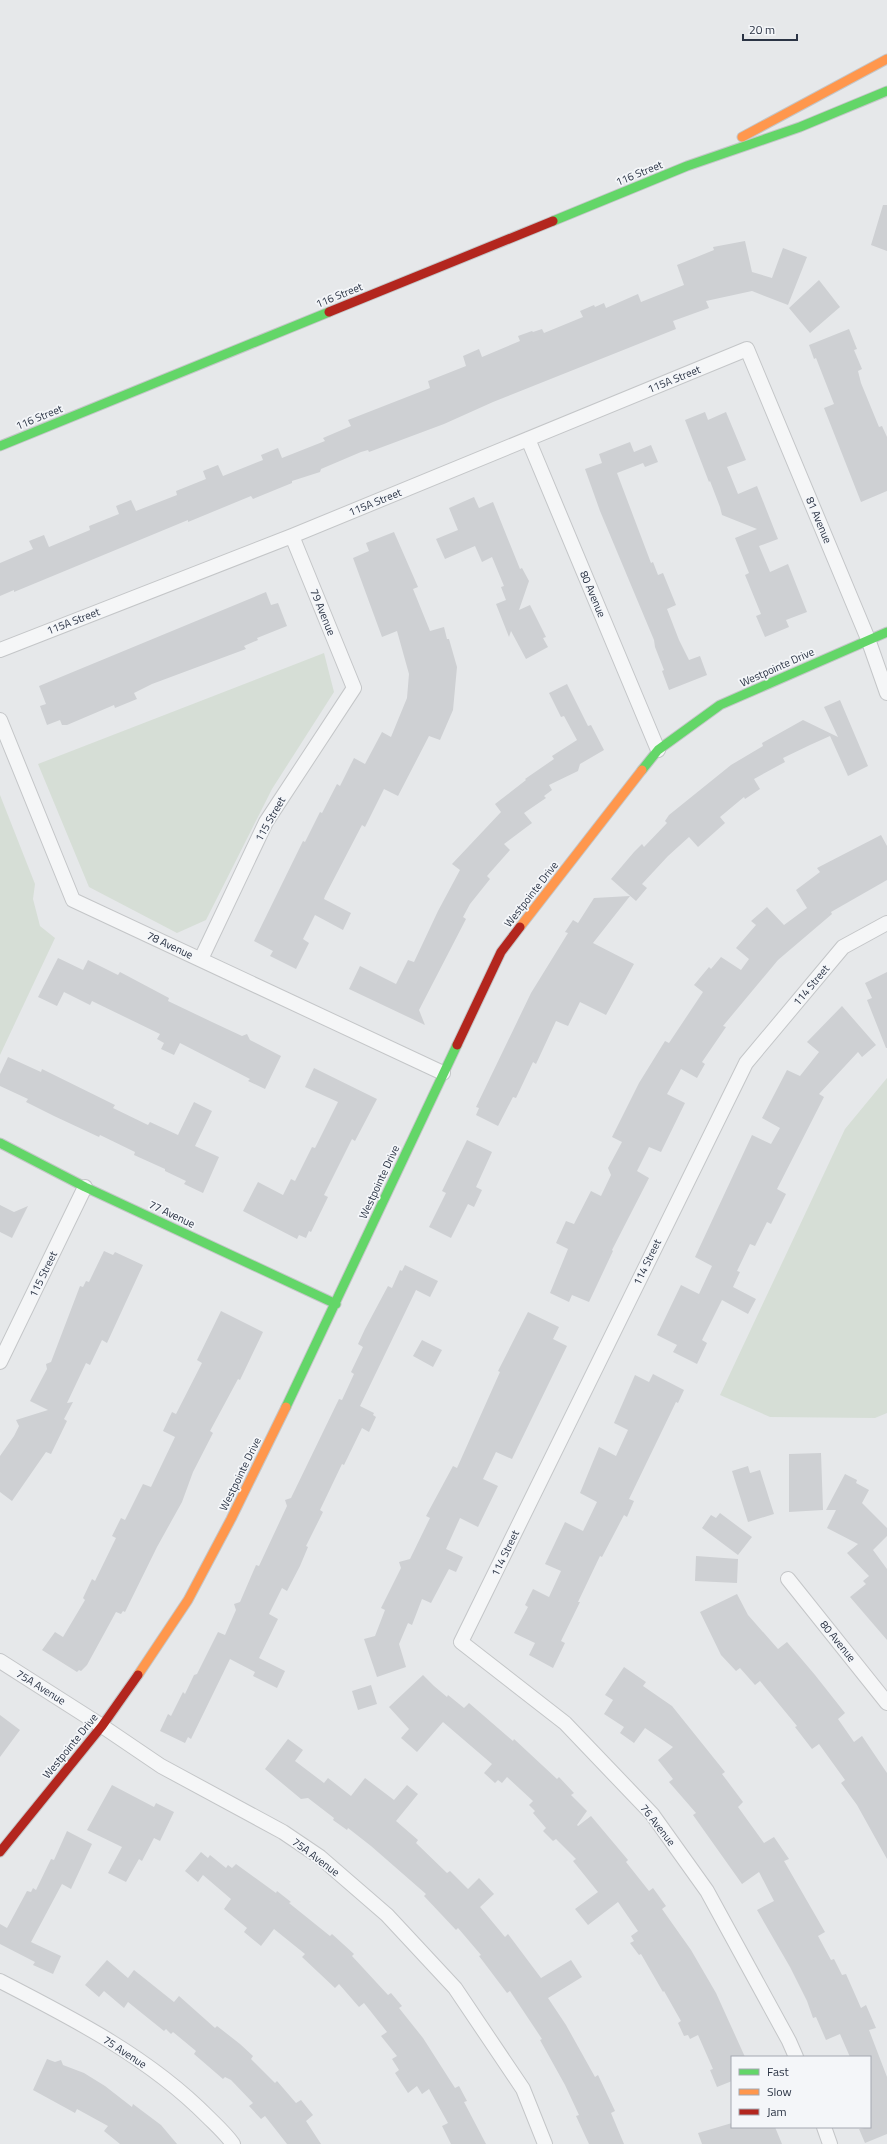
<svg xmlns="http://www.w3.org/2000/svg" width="887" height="2144" font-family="'Titillium Web',sans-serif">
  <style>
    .green { fill: #d6ded6 }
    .building { fill: #ced0d3 }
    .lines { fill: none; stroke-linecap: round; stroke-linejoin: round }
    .street-casing { stroke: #c4c6c8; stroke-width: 16 }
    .fast-casing { stroke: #c4c6c8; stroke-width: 11 }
    .slow-casing { stroke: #c4c6c8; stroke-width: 11 }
    .jam-casing { stroke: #c4c6c8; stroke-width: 11 }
    .street { stroke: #f5f6f7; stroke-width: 14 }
    .fast { stroke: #63d668; stroke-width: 9 }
    .slow { stroke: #ff974d; stroke-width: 9 }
    .jam { stroke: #b3261e; stroke-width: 9 }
    .labels { text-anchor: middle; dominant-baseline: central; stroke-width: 3.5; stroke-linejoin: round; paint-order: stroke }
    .street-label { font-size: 11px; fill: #2b3445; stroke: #f4f6f9 }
  </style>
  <rect width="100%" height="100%" fill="#e6e8ea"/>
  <!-- green -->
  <path class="green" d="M 324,653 L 334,692 L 272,789 L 206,920 L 177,933 L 89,887 L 38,764 Z
    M 0,795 L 35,884 L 33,899 L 40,926 L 55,938 L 0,1055 Z
    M 887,1078 L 887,1413 L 875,1418 L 770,1417 L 720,1395 L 845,1129 Z"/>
  <!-- building -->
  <path class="building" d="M 883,205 L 887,205 L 887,251 L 871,245 Z
    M 745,241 L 752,272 L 772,278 L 783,248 L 807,257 L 788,305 L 752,291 L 706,301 L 709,308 L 673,321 L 676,329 L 493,402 L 444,424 L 369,452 L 368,450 L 361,452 L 321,469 L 320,472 L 292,481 L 292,483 L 253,499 L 251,496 L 188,522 L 188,520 L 14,592 L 14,590 L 0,596 L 0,563 L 33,549 L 29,541 L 44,535 L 49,547 L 90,530 L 89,526 L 119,514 L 116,506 L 131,500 L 136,511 L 177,495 L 176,491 L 206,479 L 203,471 L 218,465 L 223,476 L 263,460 L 261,455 L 278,448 L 282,458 L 325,441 L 323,438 L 351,426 L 348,420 L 430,388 L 428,381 L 466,366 L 463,356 L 479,349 L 482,357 L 520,341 L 518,336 L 532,331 L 533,332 L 542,329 L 544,333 L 583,317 L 580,311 L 594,305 L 595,307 L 604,303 L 606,308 L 638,294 L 641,302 L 684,285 L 677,265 L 714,250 L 713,247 Z
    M 819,280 L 840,307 L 810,333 L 789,308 Z
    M 849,329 L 857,349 L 854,350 L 862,369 L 858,371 L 861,383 L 879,427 L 882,426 L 887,437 L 887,491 L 861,502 L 824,408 L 834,404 L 816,358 L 814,359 L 809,345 Z
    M 705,412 L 708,420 L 726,412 L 746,460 L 727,467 L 738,494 L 757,486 L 778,539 L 759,546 L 770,572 L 788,564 L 807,612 L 786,620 L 789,627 L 765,637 L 756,616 L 761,614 L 745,575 L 749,573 L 735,538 L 757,529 L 722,515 L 720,507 L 710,481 L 709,482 L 685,420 Z
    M 630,442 L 634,452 L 651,445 L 658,462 L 645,467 L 643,463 L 617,473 L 651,563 L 653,562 L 658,575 L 663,573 L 676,605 L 667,609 L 679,640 L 689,660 L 700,656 L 707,675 L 669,690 L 662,671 L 664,670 L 655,647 L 654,640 L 600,511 L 585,469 L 602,463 L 599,454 Z
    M 474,497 L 479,508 L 493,502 L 520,569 L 522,568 L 529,581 L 519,610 L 530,605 L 546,637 L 543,638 L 548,647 L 526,659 L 511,631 L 509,637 L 496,604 L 506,600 L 501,587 L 504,586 L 492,557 L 482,562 L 475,546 L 445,559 L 436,539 L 458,530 L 449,508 Z
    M 394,532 L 418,587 L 413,589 L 430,631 L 444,627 L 447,639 L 449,639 L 457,667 L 453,710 L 440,740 L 429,736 L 398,796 L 384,789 L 365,827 L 362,825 L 325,896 L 324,899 L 351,913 L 343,930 L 315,915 L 303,939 L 309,943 L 296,969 L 270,956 L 273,951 L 254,941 L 303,841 L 305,842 L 320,812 L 322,813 L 337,784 L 340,786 L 354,758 L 365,764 L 382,732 L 391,737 L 407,698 L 409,674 L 397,631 L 382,637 L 353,558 L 369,551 L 366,543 Z
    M 266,592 L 271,605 L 278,603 L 287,626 L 257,638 L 258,640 L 244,646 L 246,649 L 152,684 L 134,693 L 137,699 L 115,708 L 114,705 L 67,725 L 62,725 L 60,720 L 47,725 L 40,706 L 46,704 L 39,686 Z
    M 567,684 L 588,726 L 591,725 L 604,750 L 580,764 L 578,771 L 549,785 L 552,790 L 544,796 L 546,798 L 524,813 L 532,823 L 504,844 L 510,850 L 487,876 L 490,879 L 470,904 L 463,917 L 466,919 L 419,1010 L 425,1025 L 349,989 L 360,966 L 396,984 L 408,960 L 414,962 L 438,911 L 460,870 L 452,864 L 501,812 L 495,804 L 526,780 L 525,779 L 554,759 L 552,756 L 577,740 L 564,716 L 561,717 L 549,693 Z
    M 840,700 L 868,766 L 848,776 L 830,736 L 810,745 L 783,758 L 785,762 L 754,779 L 760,789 L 745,799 L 744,797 L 720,817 L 725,823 L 698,847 L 689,837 L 668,856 L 642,884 L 647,888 L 636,901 L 611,879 L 634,852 L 642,844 L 644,847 L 667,823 L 665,821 L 669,815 L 731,765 L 763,746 L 762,743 L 803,720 L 838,737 L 824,707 Z
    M 881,835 L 887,846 L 887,880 L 831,912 L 832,914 L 778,960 L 723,1026 L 726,1027 L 702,1062 L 705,1064 L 697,1078 L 681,1069 L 667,1094 L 685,1103 L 661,1152 L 649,1147 L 637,1171 L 649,1178 L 612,1250 L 613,1251 L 589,1302 L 572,1295 L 569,1302 L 550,1293 L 568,1249 L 556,1243 L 566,1221 L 574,1224 L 591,1191 L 601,1196 L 611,1175 L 608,1168 L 622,1142 L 612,1137 L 639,1083 L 665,1041 L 669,1043 L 703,992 L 694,985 L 709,967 L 711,969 L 721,957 L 741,970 L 749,959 L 736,948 L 756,925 L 751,921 L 767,907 L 784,925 L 807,908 L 796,890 L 820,872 L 817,868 Z
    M 630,896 L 593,943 L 634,964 L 606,1015 L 580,1002 L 568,1026 L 556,1021 L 536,1064 L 533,1062 L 516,1098 L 513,1097 L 498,1126 L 476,1115 L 479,1108 L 476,1107 L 531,993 L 568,933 L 565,932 L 573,920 L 578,923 L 594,898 Z
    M 58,958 L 83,970 L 88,960 L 118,975 L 120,972 L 169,998 L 168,1001 L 212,1022 L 242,1036 L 247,1034 L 250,1040 L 281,1056 L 265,1089 L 248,1081 L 250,1079 L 180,1043 L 174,1055 L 161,1049 L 164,1043 L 157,1039 L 160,1034 L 92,1001 L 90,1005 L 64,992 L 57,1006 L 38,997 Z
    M 887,972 L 887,1048 L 886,1048 L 867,1000 L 872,998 L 865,983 Z
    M 842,1006 L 876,1045 L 862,1057 L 858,1052 L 819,1094 L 824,1097 L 777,1189 L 786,1194 L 771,1224 L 767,1222 L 755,1246 L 750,1244 L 737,1271 L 740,1272 L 733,1287 L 756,1299 L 748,1314 L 722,1300 L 702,1340 L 707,1343 L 697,1364 L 673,1352 L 677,1345 L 657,1335 L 681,1285 L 699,1294 L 712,1266 L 695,1257 L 752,1135 L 771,1144 L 780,1128 L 762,1118 L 787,1070 L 800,1076 L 819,1052 L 807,1042 Z
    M 8,1057 L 41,1072 L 42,1069 L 115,1105 L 113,1108 L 148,1125 L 150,1122 L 178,1135 L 194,1102 L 212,1111 L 195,1146 L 219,1157 L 203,1193 L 184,1184 L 186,1181 L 165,1171 L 165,1169 L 134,1155 L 135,1152 L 100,1135 L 99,1137 L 54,1116 L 26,1102 L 28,1099 L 0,1086 L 0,1074 Z
    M 314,1068 L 377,1099 L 355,1141 L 352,1139 L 324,1195 L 328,1197 L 311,1232 L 309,1231 L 306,1238 L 299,1235 L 297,1239 L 243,1211 L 258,1182 L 283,1195 L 291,1179 L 295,1181 L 312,1147 L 315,1148 L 338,1102 L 305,1087 Z
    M 467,1140 L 492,1152 L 476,1187 L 482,1190 L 474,1207 L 468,1204 L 451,1238 L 429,1227 L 446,1193 L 442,1191 Z
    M 0,1205 L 14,1212 L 28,1206 L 12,1238 L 0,1232 Z
    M 104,1251 L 113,1255 L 115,1252 L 143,1265 L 107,1343 L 102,1340 L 90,1365 L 86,1363 L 67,1403 L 73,1402 L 64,1419 L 67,1421 L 51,1454 L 46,1452 L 12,1501 L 0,1492 L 0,1456 L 14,1436 L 19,1426 L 16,1420 L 48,1410 L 30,1401 L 47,1369 L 46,1364 L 51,1362 L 80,1286 L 83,1287 L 86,1281 L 89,1282 Z
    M 405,1265 L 438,1281 L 430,1297 L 416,1290 L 360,1406 L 374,1413 L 373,1415 L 376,1417 L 369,1432 L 362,1428 L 344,1465 L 342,1464 L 320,1510 L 323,1512 L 306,1546 L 308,1547 L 300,1566 L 287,1591 L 282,1588 L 269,1614 L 278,1619 L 259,1658 L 285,1671 L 277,1688 L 253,1676 L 255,1672 L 230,1659 L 191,1739 L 188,1737 L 185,1743 L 160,1731 L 168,1714 L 171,1716 L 183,1692 L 185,1694 L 194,1675 L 197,1674 L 218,1632 L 225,1635 L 236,1610 L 234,1604 L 240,1602 L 256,1565 L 259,1566 L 287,1506 L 285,1500 L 291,1498 L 339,1399 L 342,1400 L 354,1374 L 351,1372 L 363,1347 L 358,1344 L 365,1329 L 388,1286 L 392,1288 L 400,1270 L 402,1271 Z
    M 221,1311 L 263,1332 L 240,1380 L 238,1379 L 210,1431 L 213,1433 L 193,1472 L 182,1502 L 157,1547 L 125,1612 L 123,1611 L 121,1614 L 116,1612 L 87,1665 L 81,1671 L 79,1670 L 77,1672 L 42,1650 L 55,1632 L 63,1637 L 85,1600 L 83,1598 L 92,1579 L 95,1581 L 116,1538 L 112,1536 L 121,1518 L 125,1520 L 143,1484 L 151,1487 L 175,1437 L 163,1431 L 172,1412 L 176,1414 L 202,1363 L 197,1360 Z
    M 528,1312 L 559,1327 L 553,1339 L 567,1346 L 512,1459 L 496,1452 L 483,1479 L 498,1486 L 478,1527 L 460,1518 L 446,1549 L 463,1557 L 456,1572 L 449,1569 L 431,1603 L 422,1599 L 412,1625 L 408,1623 L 399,1644 L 406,1667 L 377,1677 L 364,1639 L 375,1636 L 385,1610 L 381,1608 L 401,1568 L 399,1562 L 410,1559 L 430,1518 L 426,1516 L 453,1466 L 457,1468 L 500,1372 L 498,1371 Z
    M 422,1340 L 442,1350 L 433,1367 L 413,1356 Z
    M 653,1374 L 684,1390 L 678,1403 L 676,1402 L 629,1499 L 634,1501 L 627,1517 L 624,1515 L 602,1557 L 600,1556 L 578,1602 L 580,1602 L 561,1641 L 565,1643 L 553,1668 L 529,1655 L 535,1643 L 514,1633 L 528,1607 L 525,1605 L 533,1589 L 549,1597 L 561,1571 L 545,1564 L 565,1522 L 583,1531 L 597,1502 L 580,1493 L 599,1447 L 616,1456 L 628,1430 L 614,1423 L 635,1375 L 649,1382 Z
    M 821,1453 L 823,1510 L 789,1512 L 789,1454 Z
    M 748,1466 L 750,1473 L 760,1470 L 774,1514 L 748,1522 L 732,1471 Z
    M 845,1474 L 857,1480 L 856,1483 L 869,1490 L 862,1503 L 887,1528 L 887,1536 L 873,1550 L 887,1569 L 887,1640 L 850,1597 L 866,1584 L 863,1581 L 869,1576 L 847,1553 L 858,1544 L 827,1528 L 836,1510 L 826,1510 Z
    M 720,1513 L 752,1537 L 738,1555 L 702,1528 L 711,1515 L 716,1518 Z
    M 696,1556 L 738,1559 L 737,1583 L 695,1581 Z
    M 737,1594 L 748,1615 L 778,1649 L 787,1642 L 815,1675 L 845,1713 L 838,1719 L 854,1742 L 862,1736 L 887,1773 L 887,1859 L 857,1805 L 841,1783 L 845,1780 L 819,1744 L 812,1749 L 795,1727 L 797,1726 L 760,1681 L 755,1685 L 740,1668 L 736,1671 L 721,1655 L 700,1612 Z
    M 624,1667 L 646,1682 L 643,1686 L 672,1706 L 725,1772 L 722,1774 L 743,1802 L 738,1807 L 764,1843 L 774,1837 L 789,1859 L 784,1861 L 825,1932 L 818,1936 L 831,1960 L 834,1959 L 842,1975 L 846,1974 L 861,2008 L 866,2005 L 876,2028 L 869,2030 L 887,2077 L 887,2134 L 865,2143 L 859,2129 L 870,2127 L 870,2057 L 850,2057 L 840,2034 L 826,2040 L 816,2017 L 813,2018 L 807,2001 L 790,1967 L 757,1910 L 774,1901 L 759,1872 L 742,1884 L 693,1815 L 696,1813 L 669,1782 L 673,1779 L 658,1760 L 673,1747 L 645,1728 L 634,1743 L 620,1733 L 624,1727 L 604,1714 L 613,1700 L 605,1695 Z
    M 423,1675 L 434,1686 L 447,1697 L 448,1695 L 464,1708 L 469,1703 L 513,1741 L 514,1739 L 557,1779 L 559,1777 L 574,1793 L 571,1795 L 587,1811 L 577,1825 L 578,1826 L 591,1816 L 628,1860 L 626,1862 L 649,1891 L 653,1888 L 666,1906 L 662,1909 L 691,1950 L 716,1993 L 745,2057 L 732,2057 L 732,2081 L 717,2087 L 710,2070 L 713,2069 L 698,2035 L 690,2039 L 688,2035 L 684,2036 L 678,2023 L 681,2021 L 664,1991 L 663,1992 L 641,1954 L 639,1955 L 630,1943 L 634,1941 L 631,1936 L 638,1931 L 618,1902 L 588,1925 L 575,1909 L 598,1892 L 573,1861 L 576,1859 L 556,1839 L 553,1841 L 543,1831 L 546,1828 L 533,1813 L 535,1811 L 529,1805 L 533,1801 L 507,1777 L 502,1783 L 498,1780 L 495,1783 L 484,1773 L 492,1764 L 443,1722 L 417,1752 L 401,1738 L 409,1729 L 389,1707 Z
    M 371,1685 L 377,1704 L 358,1710 L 352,1691 Z
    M 0,1715 L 20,1730 L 0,1757 Z
    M 288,1739 L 303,1750 L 295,1761 L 324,1783 L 328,1778 L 351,1796 L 365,1778 L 394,1800 L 407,1785 L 418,1794 L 396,1821 L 418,1840 L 416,1843 L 447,1873 L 450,1871 L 468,1889 L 479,1878 L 494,1894 L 480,1907 L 505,1937 L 508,1934 L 541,1978 L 571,1960 L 582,1977 L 548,1998 L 566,2025 L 595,2077 L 598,2075 L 615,2111 L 611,2113 L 624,2144 L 589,2144 L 576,2116 L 579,2115 L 565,2085 L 540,2040 L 542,2039 L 510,1991 L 507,1993 L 479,1956 L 481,1955 L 458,1928 L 456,1930 L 424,1896 L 426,1894 L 371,1846 L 348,1828 L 347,1830 L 333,1820 L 334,1818 L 308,1798 L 301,1799 L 265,1769 Z
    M 112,1785 L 154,1807 L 156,1803 L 174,1812 L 160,1841 L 154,1838 L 142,1861 L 139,1859 L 126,1882 L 108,1873 L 122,1847 L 87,1830 Z
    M 67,1831 L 92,1844 L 71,1889 L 62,1884 L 31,1942 L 61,1956 L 53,1974 L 33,1965 L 35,1962 L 0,1944 L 0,1924 L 7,1928 L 27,1891 L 31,1892 L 33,1888 L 36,1890 L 51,1859 L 54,1860 Z
    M 201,1852 L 208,1858 L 210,1855 L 226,1868 L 228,1865 L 232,1868 L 236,1864 L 276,1893 L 277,1891 L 291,1902 L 289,1903 L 330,1936 L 332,1934 L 354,1954 L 352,1956 L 388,1995 L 391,1993 L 402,2006 L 399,2008 L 423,2038 L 455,2088 L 459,2086 L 467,2101 L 464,2102 L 486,2144 L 451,2144 L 442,2126 L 448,2123 L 429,2089 L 422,2094 L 417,2086 L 408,2093 L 395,2073 L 399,2070 L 392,2059 L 397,2056 L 381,2036 L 387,2032 L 364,2003 L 359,2007 L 339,1984 L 335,1988 L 302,1957 L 305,1954 L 274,1929 L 261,1946 L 244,1932 L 247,1928 L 224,1909 L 231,1899 L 203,1875 L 198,1882 L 185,1871 Z
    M 107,1960 L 128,1978 L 134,1970 L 174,2002 L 179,1996 L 215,2028 L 217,2026 L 240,2044 L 253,2056 L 251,2059 L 275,2083 L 277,2081 L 296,2103 L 301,2100 L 313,2115 L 306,2121 L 321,2144 L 287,2144 L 265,2116 L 261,2119 L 249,2106 L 253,2103 L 231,2080 L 225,2077 L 223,2079 L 194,2054 L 196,2051 L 173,2032 L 171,2034 L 166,2029 L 164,2031 L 128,2002 L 124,2008 L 104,1991 L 99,1997 L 85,1985 Z
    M 47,2059 L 55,2062 L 61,2060 L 63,2065 L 84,2073 L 105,2086 L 132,2107 L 133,2104 L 161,2125 L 177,2144 L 120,2144 L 104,2131 L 108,2126 L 77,2109 L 75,2113 L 33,2090 Z
    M 732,2123 L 732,2127 L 775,2127 L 782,2144 L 702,2144 L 698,2133 Z"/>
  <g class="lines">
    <!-- street casing -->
    <g class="street-casing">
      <path id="street" d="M 528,439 L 658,750
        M 0,650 L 292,536 L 747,349 L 868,639 L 887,693
        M 0,720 L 73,900 L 443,1073
        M 201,959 L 266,822 L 354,688 L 292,536
        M 0,1362 L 85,1187
        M 788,1579 L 887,1703
        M 0,1661 L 102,1726 L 161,1766 L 283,1832 L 320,1857 L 387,1915 L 455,1988 L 523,2089 L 545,2144
        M 0,1981 C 74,2019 150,2058 208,2117 C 217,2126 226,2134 233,2144
        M 796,2057 L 789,2041 L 707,1891 L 652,1814 L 565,1723 L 461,1642 L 746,1063 L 843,947 L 887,923
        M 824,2127 L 830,2144"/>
    </g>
    <!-- fast casing -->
    <g class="fast-casing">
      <path id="fast" d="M 553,221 L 687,166 L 800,127 L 887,91
        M 0,446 L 329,312
        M 642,770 L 658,750 L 720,705 L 887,632
        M 0,1143 L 85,1187 L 336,1304
        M 286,1407 L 457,1045"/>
    </g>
    <!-- slow casing -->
    <g class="slow-casing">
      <path id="slow" d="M 742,137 L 887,59
        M 520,927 L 642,770
        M 138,1675 L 188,1600 L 231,1519 L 286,1407"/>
    </g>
    <!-- jam casing -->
    <g class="jam-casing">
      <path id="jam" d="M 329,312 L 553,221
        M 457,1045 L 501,952 L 520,927
        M 0,1852 L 102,1726 L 138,1675"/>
    </g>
    <!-- street -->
    <use href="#street" class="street"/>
    <!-- fast -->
    <use href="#fast" class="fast"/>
    <!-- slow -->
    <use href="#slow" class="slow"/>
    <!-- jam -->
    <use href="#jam" class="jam"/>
  </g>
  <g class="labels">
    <!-- street labels -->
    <g class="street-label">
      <text transform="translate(639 173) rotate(-22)">116 Street</text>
      <text transform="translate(339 295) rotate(-22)">116 Street</text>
      <text transform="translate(674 379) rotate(-22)">115A Street</text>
      <text transform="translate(39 417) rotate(-22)">116 Street</text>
      <text transform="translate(375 502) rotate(-22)">115A Street</text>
      <text transform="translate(819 520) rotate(67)">81 Avenue</text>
      <text transform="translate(593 594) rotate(67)">80 Avenue</text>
      <text transform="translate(323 612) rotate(68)">79 Avenue</text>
      <text transform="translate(73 621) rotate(-21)">115A Street</text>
      <text transform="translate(777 667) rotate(-24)">Westpointe Drive</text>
      <text transform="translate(270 819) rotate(-60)">115 Street</text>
      <text transform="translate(531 894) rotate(-52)">Westpointe Drive</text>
      <text transform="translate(170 945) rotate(25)">78 Avenue</text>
      <text transform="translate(811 985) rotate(-50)">114 Street</text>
      <text transform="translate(379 1182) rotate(-65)">Westpointe Drive</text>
      <text transform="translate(172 1214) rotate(25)">77 Avenue</text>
      <text transform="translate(647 1262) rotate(-64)">114 Street</text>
      <text transform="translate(43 1274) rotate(-64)">115 Street</text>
      <text transform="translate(240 1474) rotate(-64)">Westpointe Drive</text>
      <text transform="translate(505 1553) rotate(-64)">114 Street</text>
      <text transform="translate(838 1641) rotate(51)">80 Avenue</text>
      <text transform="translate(41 1687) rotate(32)">75A Avenue</text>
      <text transform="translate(70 1746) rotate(-51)">Westpointe Drive</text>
      <text transform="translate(658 1825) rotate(52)">76 Avenue</text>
      <text transform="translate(316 1857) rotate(37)">75A Avenue</text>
      <text transform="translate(125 2052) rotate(33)">75 Avenue</text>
    </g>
  </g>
  <!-- legend -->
  <rect x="731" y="2056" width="140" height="72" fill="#f4f6f9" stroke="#a4a8b1"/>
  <rect x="739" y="2069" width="20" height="6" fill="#63d668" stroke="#a4a8b1"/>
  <text x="767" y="2076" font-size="12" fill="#2b3445">Fast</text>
  <rect x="739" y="2089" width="20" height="6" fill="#ff974d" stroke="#a4a8b1"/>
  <text x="767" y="2096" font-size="12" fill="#2b3445">Slow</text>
  <rect x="739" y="2109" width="20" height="6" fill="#b3261e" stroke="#a4a8b1"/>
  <text x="767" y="2116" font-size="12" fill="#2b3445">Jam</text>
  <!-- scale -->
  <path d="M743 34v6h54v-6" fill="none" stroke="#2b3445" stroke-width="2"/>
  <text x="749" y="34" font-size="12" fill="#2b3445" stroke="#f4f6f9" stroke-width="3" paint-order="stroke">20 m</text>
</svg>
